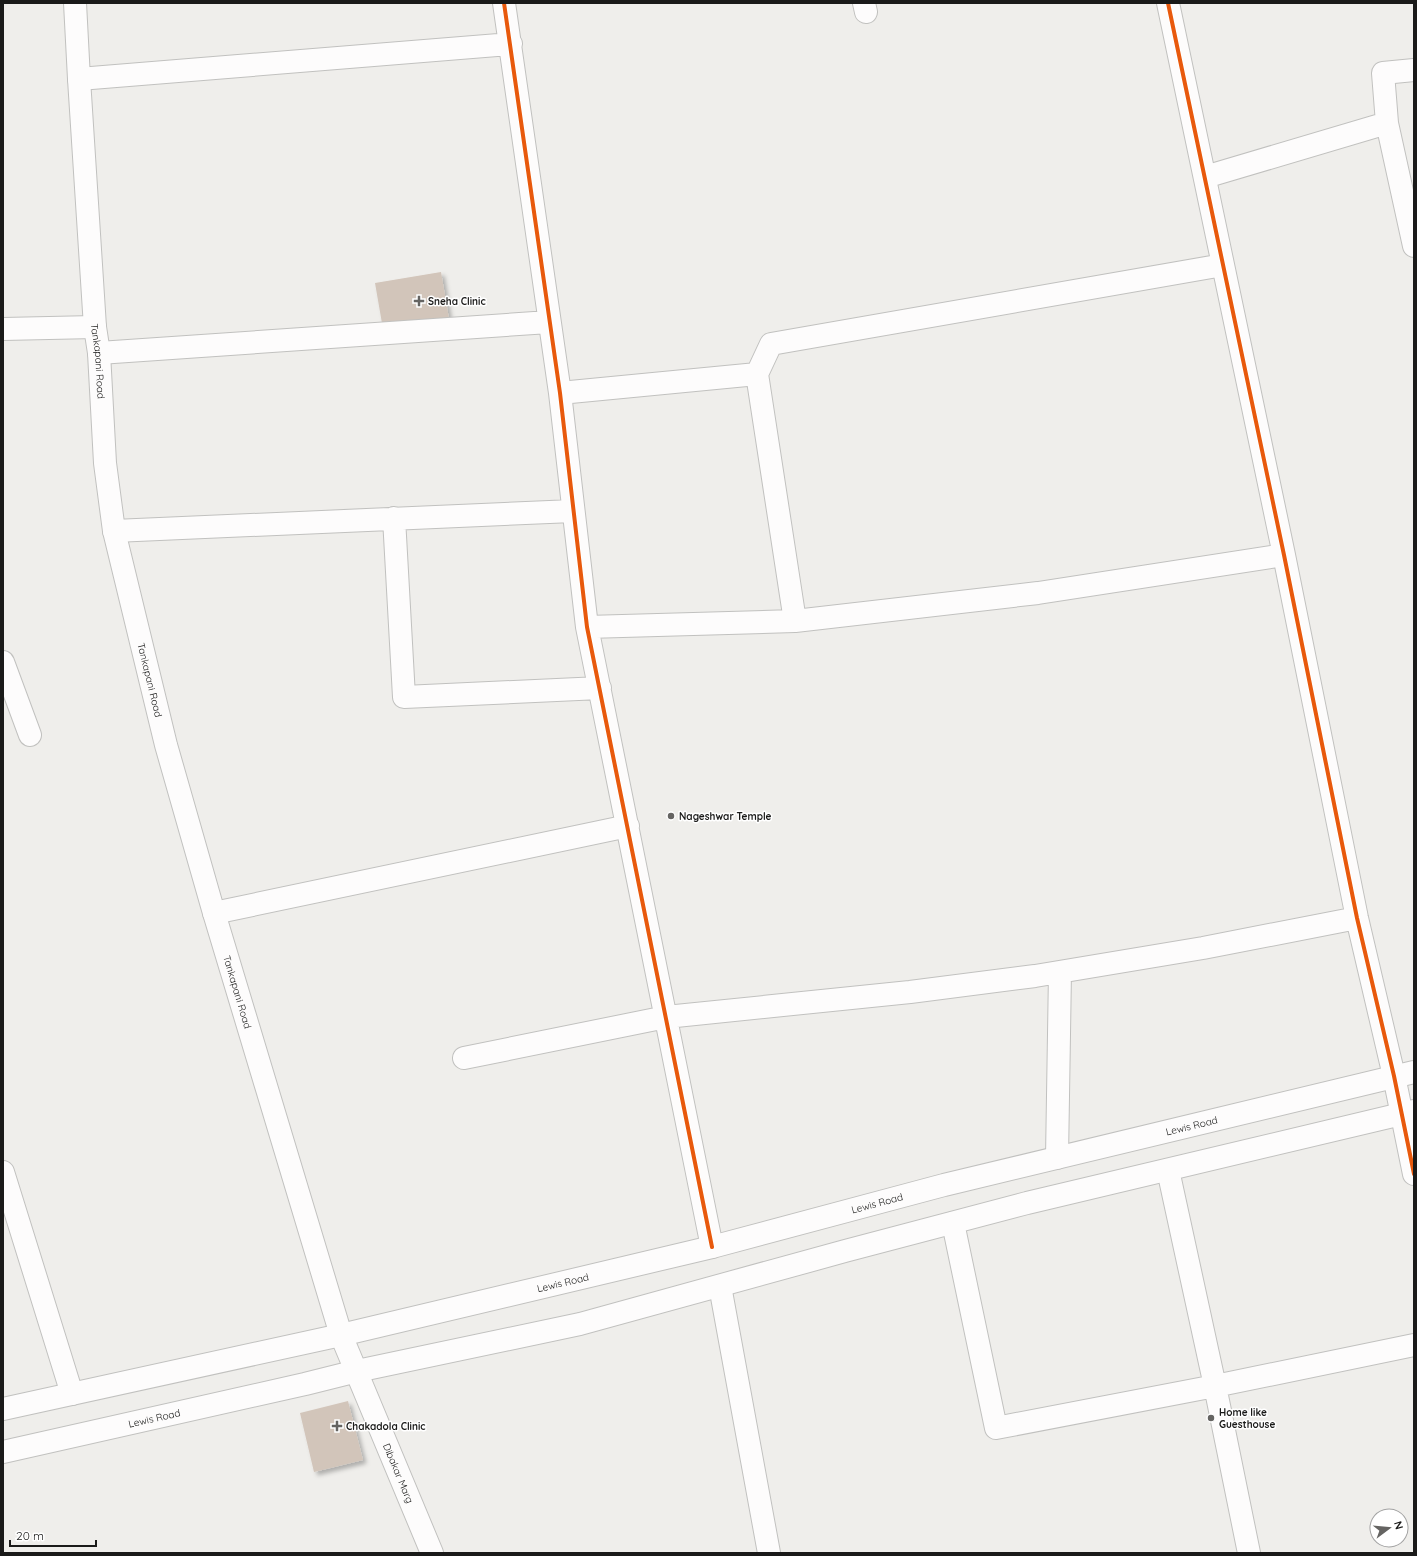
<svg xmlns="http://www.w3.org/2000/svg" width="1417" height="1556" font-family="Quicksand,sans-serif">
  <style>
    .building { fill: #d2c5ba; filter: url(#shadow) }
    .lines { fill: none; stroke-linecap: round; stroke-linejoin: round }
    .minor-casing { stroke: #c1c1bf; stroke-width: 24 }
    .secondary-casing { stroke: #c1c1bf; stroke-width: 24 }
    .primary-casing { stroke: #c1c1bf; stroke-width: 24 }
    .minor { stroke: #fdfcfc; stroke-width: 22 }
    .secondary { stroke: #fdfcfc; stroke-width: 22 }
    .primary { stroke: #fdfcfc; stroke-width: 22 }
    .cycleway-casing { stroke: #fff; stroke-width: 6 }
    .cycleway { stroke: #e8590c; stroke-width: 4 }
    .poi-dot { fill: #656462; stroke: #fff; stroke-width: 1.5 }
    .labels { text-anchor: middle; dominant-baseline: central; stroke-width: 3; stroke-linejoin: round; paint-order: stroke }
    .poi-label { font-size: 10px; font-weight: bold; fill: #1a1a19; stroke: #fff; text-anchor: start }
    .street-label { font-size: 10px; fill: #1a1a19; stroke: #fff }
  </style>
  <defs>
    <filter id="shadow"><feDropShadow dx="3.5" dy="3.5" stdDeviation="2" flood-color="#0004"/></filter>
  </defs>
  <rect width="100%" height="100%" fill="#efeeeb"/>
  <!-- building -->
  <path class="building" d="M 441,272 L 449,319 L 383,329 L 375,283 Z
    M 348,1401 L 363,1460 L 314,1472 L 300,1413 Z"/>
  <g class="lines">
    <!-- minor casing -->
    <g class="minor-casing">
      <path id="minor" d="M 504,3 L 560,393 L 587,627 L 712,1247
        M 864,3 L 866,12
        M 1168,3 L 1284,555 L 1357,918 L 1394,1076 L 1414,1174
        M 79,79 L 511,44
        M 1387,123 L 1414,246
        M 1205,177 L 1387,123 L 1383,73 L 1414,70
        M 3,329 L 95,327
        M 99,353 L 549,322
        M 560,393 L 757,374
        M 394,518 L 404,697 L 600,688
        M 114,531 L 573,511
        M 795,621 L 757,374 L 771,344 L 1223,265
        M 587,627 L 795,621 L 1038,593 L 1284,555
        M 3,662 L 30,735
        M 214,913 L 628,826
        M 464,1058 L 666,1017 L 910,992 L 1035,976 L 1203,948 L 1357,918
        M 1057,1158 L 1060,972
        M 1168,1170 L 1215,1386 L 1249,1553
        M 3,1172 L 72,1394
        M 953,1223 L 996,1428 L 1215,1386 L 1414,1345
        M 720,1286 L 769,1553"/>
    </g>
    <!-- secondary casing -->
    <g class="secondary-casing">
      <g id="secondary">
        <path id="s1" d="M 75,3 L 79,79 L 95,327 L 99,353 L 105,463 L 114,531 L 166,745 L 214,913 L 341,1335 L 432,1553"/>
      </g>
    </g>
    <!-- primary casing -->
    <g class="primary-casing">
      <g id="primary">
        <path id="s2" d="M 3,1409 L 341,1335 L 712,1247 L 944,1185 L 1414,1072"/>
        <path id="s3" d="M 3,1452 L 305,1384 L 357,1371 L 580,1324 L 845,1251 L 1027,1203 L 1414,1111"/>
      </g>
    </g>
    <!-- minor -->
    <use href="#minor" class="minor"/>
    <!-- secondary -->
    <use href="#secondary" class="secondary"/>
    <!-- primary -->
    <use href="#primary" class="primary"/>
    <!-- cycleway casing -->
    <g class="cycleway-casing">
      <path id="cycleway" d="M 504,3 L 560,393 L 587,627 L 712,1247
        M 1168,3 L 1284,555 L 1357,918 L 1394,1076 L 1414,1174"/>
    </g>
    <!-- cycleway -->
    <use href="#cycleway" class="cycleway"/>
  </g>
  <!-- markers -->
  <g class="poi-dot">
    <path d="M417 295h4v4h4v4h-4v4h-4v-4h-4v-4h4z"/>
    <circle cx="671" cy="816" r="4"/>
    <circle cx="1211" cy="1418" r="4"/>
    <path d="M335 1420h4v4h4v4h-4v4h-4v-4h-4v-4h4z"/>
  </g>
  <g class="labels">
    <!-- poi labels -->
    <g class="poi-label">
      <text x="428" y="301">Sneha Clinic</text>
      <text x="679" y="816">Nageshwar Temple</text>
      <text x="1219" y="1412">Home like<tspan x="1219" dy="12">Guesthouse</tspan></text>
      <text x="346" y="1426">Chakadola Clinic</text>
    </g>
    <!-- street labels -->
    <g class="street-label">
      <text stroke="none"><textPath href="#s1" startOffset="359">Tankapani Road</textPath></text>
      <text stroke="none"><textPath href="#s1" startOffset="683">Tankapani Road</textPath></text>
      <text stroke="none"><textPath href="#s1" startOffset="1007">Tankapani Road</textPath></text>
      <text stroke="none"><textPath href="#s2" startOffset="1222">Lewis Road</textPath></text>
      <text stroke="none"><textPath href="#s2" startOffset="898">Lewis Road</textPath></text>
      <text stroke="none"><textPath href="#s2" startOffset="574">Lewis Road</textPath></text>
      <text stroke="none"><textPath href="#s3" startOffset="155">Lewis Road</textPath></text>
      <text stroke="none"><textPath href="#s1" startOffset="1515">Dibakar Marg</textPath></text>
    </g>
  </g>
  <!-- border -->
  <rect width="1417" height="1556" fill="none" stroke="#1a1a19" stroke-width="8"/>
  <!-- north arrow -->
  <g transform="translate(1389 1528) rotate(74)"><circle r="19" fill="#ffffff" stroke="#a3a3a3"/>
  <path d="M0-3L7 15L0 10L-7 15Z" fill="#656462"/>
  <text y="-6" font-size="11" font-weight="bold" text-anchor="middle" fill="#1a1a19">N</text>
  </g>
  <!-- scale -->
  <path d="M10 1540v6h86v-6" fill="none" stroke="#1a1a19" stroke-width="2"/>
  <text x="16" y="1540" font-size="12" fill="#1a1a19" stroke="#ffffff" stroke-width="3" paint-order="stroke">20 m</text>
</svg>
